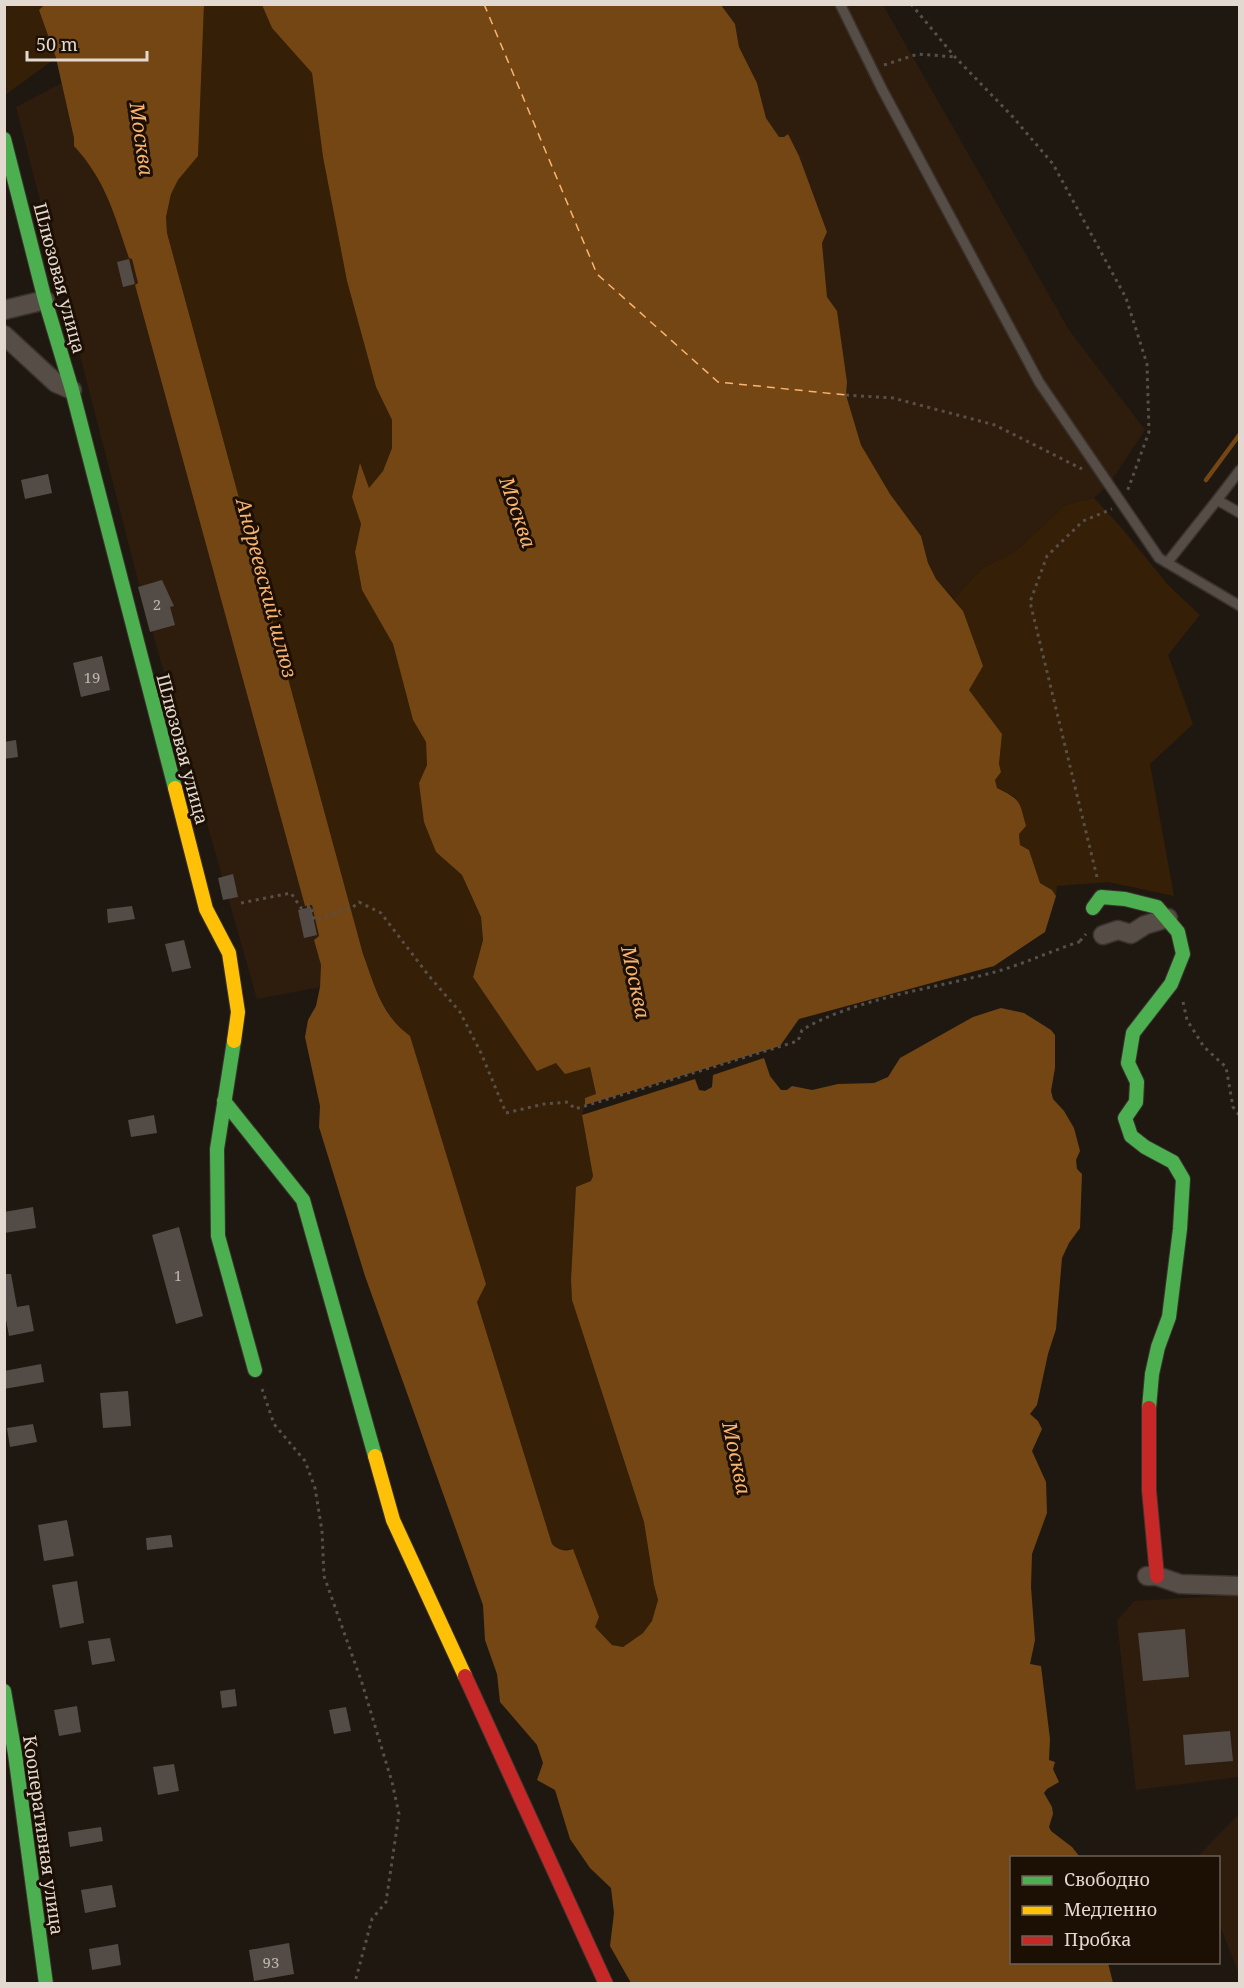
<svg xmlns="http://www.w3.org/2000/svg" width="1244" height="1988" font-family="'Noto Serif',serif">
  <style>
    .built { fill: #2e1d0d }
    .green { fill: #351f06 }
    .water { fill: #734613 }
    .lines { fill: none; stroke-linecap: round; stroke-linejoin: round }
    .stream { stroke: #734613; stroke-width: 4.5 }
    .ferry { stroke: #fab470; stroke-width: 1.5; stroke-dasharray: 8 6; stroke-linecap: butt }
    .building { fill: #534c46 }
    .lane-casing { stroke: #3a332d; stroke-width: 12 }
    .street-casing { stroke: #3a332d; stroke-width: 21 }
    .fast-casing { stroke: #3a332d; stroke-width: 16 }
    .slow-casing { stroke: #3a332d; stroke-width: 16 }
    .jam-casing { stroke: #3a332d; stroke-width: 16 }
    .path { stroke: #575049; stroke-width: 3; stroke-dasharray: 3 4.5; stroke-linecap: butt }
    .lane { stroke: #564d46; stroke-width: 9 }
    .street { stroke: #564d46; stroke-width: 18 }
    .fast { stroke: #4caf50; stroke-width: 14 }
    .slow { stroke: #ffc107; stroke-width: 14 }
    .jam { stroke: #c62828; stroke-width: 14 }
    .labels { text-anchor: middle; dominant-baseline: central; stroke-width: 6; stroke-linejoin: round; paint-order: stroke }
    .number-label { font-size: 15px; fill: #bfb6ae }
    .street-label { font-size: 18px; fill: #e3d9d1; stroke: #1c0f04 }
    .water-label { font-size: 20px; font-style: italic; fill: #fab470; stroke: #1c0f04 }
  </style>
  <rect width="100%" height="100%" fill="#1f1811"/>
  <!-- built -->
  <path class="built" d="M 721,5 L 883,5 L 1069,330 L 1145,430 L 1110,483 L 1094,498 L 1065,505 L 1016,551 L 981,569 L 954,599 L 936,579 L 928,563 L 921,536 L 890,494 L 861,445 L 846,395 L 847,382 L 837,312 L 827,298 L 822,243 L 827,232 L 799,156 L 788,134 L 784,137 L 779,137 L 766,118 L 757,83 L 739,47 L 735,24 Z
    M 62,83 L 74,138 L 74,146 L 91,165 L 102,183 L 132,259 L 138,283 L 135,285 L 305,905 L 312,905 L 319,936 L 314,940 L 321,965 L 320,987 L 257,999 L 140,588 L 16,107 Z
    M 1239,1595 L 1239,1777 L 1136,1790 L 1117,1621 L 1134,1601 Z
    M 1239,1814 L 1239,1974 L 1219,1923 L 1218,1858 L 1197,1857 Z"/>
  <!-- green -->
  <path class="green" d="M 5,5 L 44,5 L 39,10 L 56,58 L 5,95 L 7,89 L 4,79 Z
    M 204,5 L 262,5 L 272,28 L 312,73 L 323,157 L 347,281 L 376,387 L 392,420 L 392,448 L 383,471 L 369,489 L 360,464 L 352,497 L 361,524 L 355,552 L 362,590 L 393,644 L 413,720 L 426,742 L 427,765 L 419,783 L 436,852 L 462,875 L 481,917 L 483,939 L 473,977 L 537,1070 L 556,1063 L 590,1067 L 596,1095 L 585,1098 L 585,1105 L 582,1115 L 593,1176 L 571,1280 L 572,1300 L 644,1522 L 654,1585 L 658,1600 L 653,1621 L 643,1633 L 623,1647 L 612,1645 L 595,1627 L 572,1549 L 561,1550 L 552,1544 L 477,1302 L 486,1284 L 410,1037 C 382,1015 375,986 363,954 L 167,233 L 166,217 L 171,194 L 178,180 L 198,156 Z
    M 1094,498 L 1120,526 L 1168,585 L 1200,615 L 1168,655 L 1193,724 L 1150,764 L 1174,896 L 1108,882 L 1057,886 L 1056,896 L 1052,890 L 1040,883 L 1029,850 L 1020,845 L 1015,797 L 997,788 L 995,780 L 1001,772 L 999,764 L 1002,734 L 969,690 L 963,611 L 954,599 L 981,569 L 1016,551 L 1065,505 Z"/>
  <!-- water -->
  <path class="water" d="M 44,5 L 204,5 L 198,156 L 178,180 L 171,194 L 166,217 L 167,233 L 363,954 C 375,986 381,1015 410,1036 L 486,1284 L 477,1302 L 552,1544 C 558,1550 565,1552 573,1549 L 599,1617 L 595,1627 L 612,1645 L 623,1647 L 643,1633 L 652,1621 L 658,1600 L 654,1585 L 644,1522 L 572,1300 L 571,1280 L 576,1187 L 591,1181 L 593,1176 L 582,1115 L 695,1079 L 699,1090 L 705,1091 L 712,1087 L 713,1075 L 764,1058 L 770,1076 L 781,1090 L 787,1090 L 792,1086 L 812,1090 L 838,1084 L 874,1083 L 888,1077 L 900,1058 L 973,1017 L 1001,1008 L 1024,1013 L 1051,1030 L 1055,1035 L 1055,1068 L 1051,1091 L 1053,1099 L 1064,1111 L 1074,1128 L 1080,1151 L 1076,1160 L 1077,1169 L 1082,1174 L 1080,1228 L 1069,1243 L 1062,1258 L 1056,1329 L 1048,1354 L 1037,1405 L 1030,1414 L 1038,1421 L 1042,1429 L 1032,1451 L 1046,1482 L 1047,1513 L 1032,1554 L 1031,1587 L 1035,1640 L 1030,1664 L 1041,1666 L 1050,1739 L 1049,1760 L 1055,1762 L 1053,1769 L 1059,1782 L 1047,1789 L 1044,1793 L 1052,1807 L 1053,1814 L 1049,1827 L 1051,1831 L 1072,1847 L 1080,1857 L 1012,1858 L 1012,1962 L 1108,1963 L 1113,1983 L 631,1983 L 610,1946 L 614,1913 L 611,1888 L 590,1868 L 570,1839 L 555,1790 L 537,1780 L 543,1763 L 537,1745 L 500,1702 L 497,1674 L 485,1640 L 483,1605 L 365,1276 L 319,1127 L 320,1106 L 305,1037 L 308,1020 L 316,1006 L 320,987 L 321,965 L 314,940 L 319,936 L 312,905 L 305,906 L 135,285 L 138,283 L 132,259 L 129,258 C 114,214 106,181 74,146 L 74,138 L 56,58 L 39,10 Z
    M 262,5 L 721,5 L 735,24 L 739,47 L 757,83 L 766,118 L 779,137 L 784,137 L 788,134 L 799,156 L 827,232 L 822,243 L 827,297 L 837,311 L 847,382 L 846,395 L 861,445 L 890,494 L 921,536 L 928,563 L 936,579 L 963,611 L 983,666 L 969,690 L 1002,734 L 999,764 L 1001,772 L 995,780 L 997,788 C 1021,800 1019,800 1026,826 L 1019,834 L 1020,845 L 1029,850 L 1040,883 L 1052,890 L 1056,896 L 1045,932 L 994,966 L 799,1019 L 780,1046 L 585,1105 L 585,1098 L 596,1094 L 590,1067 L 565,1074 L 556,1063 L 537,1071 L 473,977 L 483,940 L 481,917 L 462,875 L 436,852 L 424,822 L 419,783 L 427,765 L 426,742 L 413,720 L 393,644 L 362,590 L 355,552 L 361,524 L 352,497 L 360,463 L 369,488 L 383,471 L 392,448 L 392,420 L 376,387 L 347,281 L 323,157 L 312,73 L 272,28 Z"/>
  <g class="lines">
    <!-- stream -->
    <path class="stream" d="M 1206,480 L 1240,434"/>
    <!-- ferry -->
    <path class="ferry" d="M 484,4 L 597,274 L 718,382 L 846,395"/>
  </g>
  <!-- building -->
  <path class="building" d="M 129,259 L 135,284 L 123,287 L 117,262 Z
    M 48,474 L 52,493 L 25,499 L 21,480 Z
    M 162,580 L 174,606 L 170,607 L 175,625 L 150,632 L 138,587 Z
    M 102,656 L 110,690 L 81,697 L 73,663 Z
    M 16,740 L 18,757 L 4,759 L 4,742 Z
    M 233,874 L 238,897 L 223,900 L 218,878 Z
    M 132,906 L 135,919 L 108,923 L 107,909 Z
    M 311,907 L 317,935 L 304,938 L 298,910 Z
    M 184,940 L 191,968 L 172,972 L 165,944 Z
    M 154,1115 L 157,1133 L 131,1137 L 128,1120 Z
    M 33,1207 L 36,1228 L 4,1233 L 4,1212 Z
    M 179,1227 L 203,1316 L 176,1324 L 152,1235 Z
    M 4,1274 L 11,1274 L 17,1307 L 29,1305 L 34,1331 L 9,1336 L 4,1309 Z
    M 41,1364 L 44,1382 L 4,1389 L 4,1371 Z
    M 128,1391 L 131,1426 L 103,1428 L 100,1393 Z
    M 33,1424 L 37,1442 L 10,1447 L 7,1428 Z
    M 67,1520 L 74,1556 L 44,1561 L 38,1525 Z
    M 171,1535 L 173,1547 L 147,1550 L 146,1538 Z
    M 77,1581 L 84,1623 L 60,1628 L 52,1585 Z
    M 1185,1629 L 1189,1677 L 1143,1681 L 1138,1633 Z
    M 110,1638 L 115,1661 L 92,1665 L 88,1641 Z
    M 235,1689 L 237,1706 L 222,1708 L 220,1691 Z
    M 77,1706 L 81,1732 L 59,1736 L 54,1710 Z
    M 346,1707 L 351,1731 L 334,1734 L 329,1710 Z
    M 1230,1731 L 1233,1761 L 1185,1765 L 1183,1735 Z
    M 174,1764 L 179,1791 L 158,1795 L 153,1767 Z
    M 101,1827 L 103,1841 L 70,1847 L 68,1832 Z
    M 112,1885 L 116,1907 L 85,1913 L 81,1890 Z
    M 289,1943 L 294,1974 L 254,1981 L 249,1950 Z
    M 118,1944 L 121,1965 L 92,1970 L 89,1949 Z"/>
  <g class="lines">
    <!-- lane casing -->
    <g class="lane-casing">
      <path id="lane" d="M 840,4 L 882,89 L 1039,382 L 1159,558 L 1240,606
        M 1240,470 L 1217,500 L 1240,513
        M 1167,563 L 1217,500"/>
    </g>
    <!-- street casing -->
    <g class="street-casing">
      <path id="street" d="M 4,310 L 45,300
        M 4,335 L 56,383 L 72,390
        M 1103,935 L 1118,930 L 1131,934 L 1145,925 L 1168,918
        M 1147,1576 L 1157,1576 L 1180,1584 L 1240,1586"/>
    </g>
    <!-- fast casing -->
    <g class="fast-casing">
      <path id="fast" d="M 4,139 L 45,300 L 72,390 L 175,788
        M 1093,908 L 1101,897 L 1125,899 L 1157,907 L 1178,932 L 1183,954 L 1171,984 L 1133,1033 L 1128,1063 L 1137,1082 L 1136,1102 L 1125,1118 L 1131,1136 L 1145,1147 L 1173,1162 L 1183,1179 L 1180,1229 L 1169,1317 L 1158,1347 L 1152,1374 L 1149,1408
        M 234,1041 L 217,1149 L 218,1236 L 255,1370
        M 224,1101 L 303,1200 L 375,1456
        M 4,1691 L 15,1754 L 46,1984"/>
    </g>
    <!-- slow casing -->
    <g class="slow-casing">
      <path id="slow" d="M 175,788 L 206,909 L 229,953 L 238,1012 L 234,1041
        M 375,1456 L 393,1520 L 465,1676"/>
    </g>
    <!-- jam casing -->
    <g class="jam-casing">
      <path id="jam" d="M 1149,1408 L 1149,1490 L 1157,1576
        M 465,1676 L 606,1984"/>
    </g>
    <!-- path -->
    <path class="path" d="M 911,4 L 955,57 L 1012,116 L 1053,164 L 1126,298 L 1147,364 L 1149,432 L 1127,492
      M 884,65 L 918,54 L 955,57
      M 846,395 L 893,398 L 995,425 L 1082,469
      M 1097,877 L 1030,602 L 1047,556 L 1083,521 L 1112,509
      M 241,903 L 291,893 L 301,908 L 311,906 L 314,920 L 352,908 L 359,902 L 381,913 L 429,976 L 460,1012 L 481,1053 L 506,1113 L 544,1104 L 568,1102 L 575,1109 L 798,1041 L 802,1030 C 853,999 936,988 995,972 C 1024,964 1053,950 1082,941
      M 1080,941 L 1086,934
      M 1183,1002 L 1187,1020 L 1204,1047 L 1226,1067 L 1233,1107 L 1240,1116
      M 262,1389 L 274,1424 L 305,1461 L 315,1488 L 322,1531 L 324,1576 L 362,1683 L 392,1782 L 399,1814 L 386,1902 L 372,1919 L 355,1982 L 353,1984"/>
    <!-- lane -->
    <use href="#lane" class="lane"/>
    <!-- street -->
    <use href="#street" class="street"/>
    <!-- fast -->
    <use href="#fast" class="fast"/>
    <!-- slow -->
    <use href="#slow" class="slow"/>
    <!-- jam -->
    <use href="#jam" class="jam"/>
  </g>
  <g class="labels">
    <!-- number labels -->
    <g class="number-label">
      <text x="157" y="604">2</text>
      <text x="92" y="677">19</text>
      <text x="178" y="1275">1</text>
      <text x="271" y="1962">93</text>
    </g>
    <!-- street labels -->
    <g class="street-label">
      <text transform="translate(60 278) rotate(75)">Шлюзовая улица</text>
      <text transform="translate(183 749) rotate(75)">Шлюзовая улица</text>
      <text transform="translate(44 1835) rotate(82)">Кооперативная улица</text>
    </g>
    <!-- water labels -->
    <g class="water-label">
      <text transform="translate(142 139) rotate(82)">Москва</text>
      <text transform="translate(518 512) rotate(71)">Москва</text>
      <text transform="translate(267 588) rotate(75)">Андреевский шлюз</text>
      <text transform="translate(636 982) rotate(78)">Москва</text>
      <text transform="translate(737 1458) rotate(78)">Москва</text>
    </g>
  </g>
  <!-- border -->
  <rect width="1244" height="1988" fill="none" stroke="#e3d9d1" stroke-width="12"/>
  <!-- legend -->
  <rect x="1010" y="1856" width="210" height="108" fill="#1c0f04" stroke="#6c6056" stroke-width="1.5"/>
  <rect x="1022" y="1876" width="30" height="9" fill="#4caf50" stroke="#6c6056" stroke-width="1.5"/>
  <text x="1064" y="1886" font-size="18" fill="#e3d9d1">Свободно</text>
  <rect x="1022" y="1906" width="30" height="9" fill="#ffc107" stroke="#6c6056" stroke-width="1.5"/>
  <text x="1064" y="1916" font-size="18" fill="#e3d9d1">Медленно</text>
  <rect x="1022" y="1936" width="30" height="9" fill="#c62828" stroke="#6c6056" stroke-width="1.5"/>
  <text x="1064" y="1946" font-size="18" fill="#e3d9d1">Пробка</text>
  <!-- scale -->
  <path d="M27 51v9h120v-9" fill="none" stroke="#e3d9d1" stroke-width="3"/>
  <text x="36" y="51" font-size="18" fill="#e3d9d1" stroke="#1c0f04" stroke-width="4.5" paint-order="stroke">50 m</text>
</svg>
